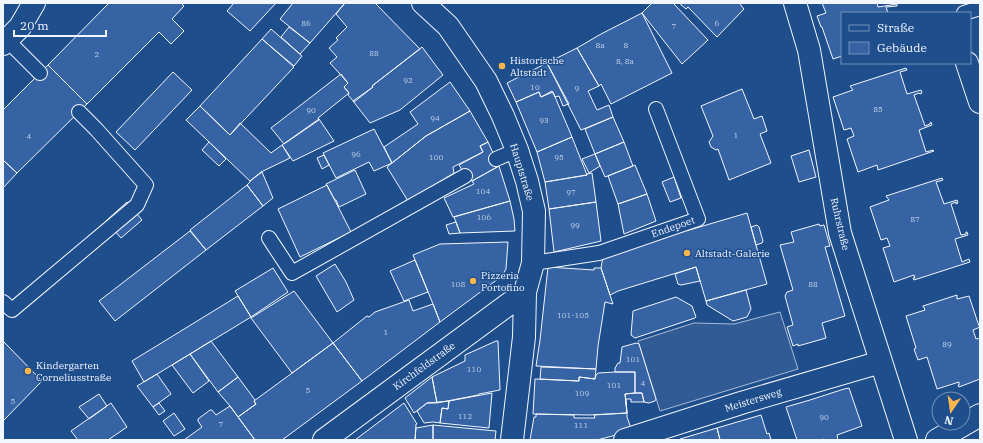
<svg xmlns="http://www.w3.org/2000/svg" width="983" height="443" font-family="'IBM Plex Serif',serif">
  <style>
    .parking { fill: #305b95; stroke: #a8bbd7 }
    .building { fill: #3563a3; stroke: #f2f6ff }
    .lines { fill: none; stroke-linecap: round; stroke-linejoin: round }
    .lane-casing { stroke: #f2f6ff; stroke-width: 16 }
    .street-casing { stroke: #f2f6ff; stroke-width: 24 }
    .lane { stroke: #1f4e8c; stroke-width: 14 }
    .street { stroke: #1f4e8c; stroke-width: 22 }
    .poi-dot { fill: #ffb74d; stroke: #1f4e8c; stroke-width: 1.5 }
    .labels { text-anchor: middle; dominant-baseline: central; stroke-width: 3; stroke-linejoin: round; paint-order: stroke }
    .number-label { font-size: 8px; fill: #c3d1e8 }
    .poi-label { font-size: 10px; fill: #f2f6ff; stroke: #1f4e8c; text-anchor: start }
    .street-label { font-size: 10px; fill: #f2f6ff; stroke: #1f4e8c }
  </style>
  <rect width="100%" height="100%" fill="#1f4e8c"/>
  <!-- parking -->
  <path class="parking" d="M 780,312 L 798,369 L 660,411 L 638,341 L 694,323 L 734,324 Z"/>
  <!-- building -->
  <path class="building" d="M 109,3 L 181,3 L 184,6 L 172,19 L 184,31 L 171,44 L 159,32 L 87,104 L 48,65 Z
    M 234,3 L 276,3 L 250,31 L 227,11 Z
    M 293,3 L 345,3 L 310,43 L 280,19 Z
    M 345,3 L 375,3 L 420,49 L 372,86 L 373,87 L 354,102 L 348,95 L 349,93 L 344,87 L 348,83 L 330,63 L 337,57 L 329,48 L 338,40 L 336,38 L 347,27 L 336,14 Z
    M 652,3 L 673,3 L 708,40 L 682,64 L 642,13 Z
    M 679,3 L 739,3 L 744,9 L 717,37 L 688,7 L 686,9 Z
    M 822,3 L 877,3 L 878,7 L 897,4 L 897,6 L 886,7 L 888,13 L 842,13 L 842,56 L 833,59 L 822,27 L 821,27 L 817,16 L 826,13 Z
    M 642,13 L 672,73 L 611,104 L 601,84 L 599,86 L 577,48 L 601,34 Z
    M 289,27 L 310,43 L 300,54 L 281,37 Z
    M 271,29 L 302,56 L 294,66 L 262,39 Z
    M 262,39 L 294,67 L 230,135 L 200,106 Z
    M 422,47 L 443,75 L 400,110 L 370,123 L 353,101 L 373,87 L 372,86 Z
    M 577,48 L 599,86 L 588,91 L 597,110 L 609,105 L 613,117 L 581,130 L 547,63 Z
    M 547,63 L 569,104 L 563,106 L 559,96 L 555,97 L 552,91 L 541,97 L 539,92 L 516,102 L 507,83 Z
    M 48,65 L 87,104 L 17,173 L 3,160 L 3,110 Z
    M 906,68 L 907,70 L 900,72 L 907,94 L 921,90 L 922,93 L 920,94 L 919,93 L 914,95 L 925,126 L 930,124 L 930,123 L 931,122 L 932,125 L 919,130 L 926,152 L 933,150 L 934,151 L 878,170 L 877,165 L 858,172 L 847,139 L 854,136 L 851,128 L 844,130 L 833,97 L 853,90 L 850,86 Z
    M 173,72 L 192,90 L 135,150 L 116,132 Z
    M 341,74 L 348,83 L 344,87 L 349,93 L 318,118 L 319,120 L 284,144 L 271,128 Z
    M 450,82 L 470,111 L 426,136 L 392,163 L 384,147 L 418,124 L 410,112 Z
    M 742,89 L 754,119 L 762,116 L 767,131 L 760,134 L 771,163 L 729,180 L 718,149 L 716,150 L 711,147 L 709,142 L 713,136 L 701,106 Z
    M 539,92 L 541,97 L 553,92 L 572,137 L 537,152 L 516,102 Z
    M 200,106 L 230,135 L 240,123 L 271,153 L 282,145 L 290,158 L 261,172 L 250,181 L 186,120 Z
    M 470,111 L 488,142 L 480,146 L 483,152 L 453,167 L 454,173 L 408,201 L 387,167 L 426,136 Z
    M 613,117 L 624,142 L 595,154 L 585,129 Z
    M 319,119 L 334,141 L 293,161 L 282,145 Z
    M 374,129 L 392,163 L 374,171 L 369,162 L 336,178 L 323,153 Z
    M 572,137 L 587,175 L 545,182 L 537,152 Z
    M 209,142 L 226,159 L 219,166 L 202,150 Z
    M 488,142 L 499,166 L 472,181 L 472,180 L 469,182 L 459,165 L 483,152 L 480,146 Z
    M 624,142 L 633,166 L 605,177 L 595,154 Z
    M 809,150 L 816,177 L 799,182 L 791,156 Z
    M 595,154 L 600,166 L 589,173 L 582,159 Z
    M 324,155 L 329,165 L 322,169 L 317,158 Z
    M 3,160 L 17,173 L 3,188 Z
    M 635,165 L 647,194 L 618,204 L 608,176 Z
    M 499,166 L 510,201 L 453,217 L 444,198 L 474,184 L 472,181 Z
    M 355,170 L 366,194 L 339,207 L 336,200 L 335,200 L 326,184 Z
    M 262,172 L 273,198 L 263,206 L 247,185 L 250,182 L 250,181 Z
    M 592,173 L 596,202 L 549,209 L 545,182 L 587,175 L 587,174 Z
    M 674,177 L 681,198 L 670,202 L 662,182 Z
    M 942,178 L 943,180 L 936,182 L 944,204 L 957,200 L 958,203 L 956,204 L 956,202 L 951,204 L 961,235 L 966,234 L 966,232 L 967,232 L 968,235 L 955,239 L 962,262 L 969,259 L 970,262 L 914,280 L 913,278 L 915,278 L 914,275 L 894,282 L 883,248 L 890,246 L 887,238 L 881,240 L 870,207 L 889,200 L 886,196 Z
    M 247,185 L 263,206 L 206,250 L 190,230 Z
    M 327,185 L 351,232 L 300,257 L 278,209 Z
    M 647,194 L 656,221 L 624,234 L 618,204 Z
    M 510,201 L 514,219 L 515,231 L 460,233 L 454,217 Z
    M 127,202 L 142,220 L 121,238 L 106,221 Z
    M 596,202 L 601,241 L 554,252 L 549,209 Z
    M 747,213 L 767,284 L 706,301 L 696,267 L 618,291 L 610,295 L 601,268 L 603,257 L 685,230 L 686,231 Z
    M 456,222 L 460,233 L 449,234 L 446,225 Z
    M 819,224 L 820,226 L 824,225 L 830,246 L 825,247 L 845,316 L 822,323 L 826,338 L 798,346 L 798,344 L 793,346 L 787,327 L 793,325 L 785,296 L 787,292 L 793,290 L 780,245 L 794,242 L 791,232 Z
    M 757,225 L 759,227 L 763,241 L 762,243 L 756,245 L 751,227 Z
    M 190,231 L 206,250 L 115,321 L 99,301 Z
    M 508,242 L 506,269 L 502,276 L 440,322 L 433,304 L 413,255 L 440,244 Z
    M 415,260 L 428,292 L 404,301 L 390,271 Z
    M 335,264 L 346,282 L 354,300 L 337,312 L 316,276 Z
    M 548,267 L 594,270 L 594,268 L 601,268 L 613,304 L 605,302 L 598,346 L 596,369 L 536,366 L 540,340 Z
    M 696,267 L 700,281 L 681,285 L 678,284 L 675,274 Z
    M 273,268 L 288,292 L 251,317 L 235,291 Z
    M 746,290 L 751,309 L 747,317 L 733,321 L 707,305 L 706,301 Z
    M 294,291 L 333,343 L 292,373 L 251,318 Z
    M 957,295 L 957,299 L 969,296 L 979,326 L 980,325 L 980,327 L 973,330 L 976,339 L 980,338 L 980,379 L 959,387 L 958,385 L 959,385 L 959,382 L 937,389 L 927,357 L 918,360 L 914,349 L 916,348 L 906,316 L 925,310 L 924,307 L 923,307 L 923,306 Z
    M 238,296 L 251,317 L 144,382 L 132,361 Z
    M 676,297 L 692,306 L 696,317 L 695,318 L 635,338 L 631,335 L 633,311 Z
    M 409,300 L 413,311 L 433,304 L 440,322 L 362,381 L 333,343 L 367,316 L 369,317 L 375,312 Z
    M 211,341 L 238,377 L 218,392 L 190,354 Z
    M 496,341 L 498,341 L 500,390 L 479,394 L 478,395 L 437,403 L 432,377 L 465,361 L 465,355 Z
    M 4,342 L 42,381 L 3,421 L 3,344 Z
    M 333,343 L 362,381 L 282,440 L 255,440 L 238,417 L 256,404 L 254,401 Z
    M 636,343 L 639,344 L 656,399 L 655,401 L 649,403 L 644,402 L 642,393 L 635,393 L 635,372 L 615,372 L 615,368 L 618,363 L 620,363 L 622,347 Z
    M 190,354 L 209,381 L 193,393 L 172,365 Z
    M 541,367 L 596,369 L 595,379 L 579,377 L 579,381 L 540,379 Z
    M 615,372 L 635,372 L 635,393 L 625,394 L 627,413 L 589,415 L 533,414 L 535,379 L 579,381 L 579,377 L 595,379 L 596,375 L 598,373 Z
    M 157,374 L 171,394 L 153,407 L 137,386 Z
    M 238,377 L 255,400 L 254,401 L 256,404 L 238,417 L 230,406 L 218,392 Z
    M 432,377 L 437,403 L 427,403 L 414,413 L 405,398 Z
    M 849,388 L 862,426 L 837,435 L 838,440 L 825,440 L 824,439 L 822,440 L 797,440 L 786,407 L 810,400 L 844,389 Z
    M 492,393 L 489,428 L 440,423 L 442,408 L 448,409 L 449,401 Z
    M 635,393 L 642,393 L 644,402 L 631,402 L 631,399 L 626,399 L 627,413 L 625,394 Z
    M 99,394 L 107,406 L 89,419 L 79,407 Z
    M 449,401 L 448,409 L 442,408 L 440,423 L 433,422 L 424,423 L 417,411 L 427,403 Z
    M 111,403 L 127,427 L 108,440 L 78,440 L 71,431 Z
    M 159,403 L 165,411 L 159,415 L 153,407 Z
    M 404,403 L 417,424 L 416,424 L 415,440 L 355,440 Z
    M 230,406 L 255,440 L 184,440 L 202,427 L 198,421 L 198,419 L 210,410 L 212,410 L 216,415 Z
    M 174,413 L 185,429 L 174,436 L 163,421 Z
    M 627,413 L 627,417 L 632,431 L 597,440 L 530,440 L 534,417 L 536,417 L 536,414 L 574,415 L 574,418 L 595,418 L 594,415 Z
    M 761,415 L 767,434 L 769,433 L 771,440 L 720,440 L 717,428 Z
    M 433,425 L 496,431 L 495,440 L 433,440 Z
    M 433,425 L 433,440 L 415,440 L 416,428 Z
    M 717,428 L 720,440 L 680,440 L 680,439 Z"/>
  <g class="lines">
    <!-- lane casing -->
    <g class="lane-casing">
      <path id="lane" d="M 964,13 L 980,8
        M 7,40 L 40,73
        M 496,159 L 517,150
        M 269,238 L 292,273 L 465,176
        M 533,263 L 599,253 L 698,219 L 656,109
        M 3,302 L 12,310 L 137,205 L 146,185 L 96,129 L 79,112"/>
    </g>
    <!-- street casing -->
    <g class="street-casing">
      <path id="street" d="M 423,3 L 448,26 L 486,81 L 503,116 L 517,150 L 527,181 L 534,211 L 533,263 L 525,292 L 524,337 L 512,440
        M 795,3 L 809,50 L 840,233 L 906,440
        M 3,44 L 20,27 L 34,3
        M 967,63 L 980,102
        M 324,440 L 525,292
        M 625,440 L 741,403 L 881,362
        M 937,440 L 980,415"/>
    </g>
    <!-- lane -->
    <use href="#lane" class="lane"/>
    <!-- street -->
    <use href="#street" class="street"/>
  </g>
  <!-- markers -->
  <g class="poi-dot">
    <circle cx="502" cy="66" r="4"/>
    <circle cx="687" cy="253" r="4"/>
    <circle cx="473" cy="281" r="4"/>
    <circle cx="28" cy="371" r="4"/>
  </g>
  <g class="labels">
    <!-- number labels -->
    <g class="number-label">
      <text x="306" y="23">86</text>
      <text x="717" y="23">6</text>
      <text x="674" y="26">7</text>
      <text x="600" y="45">8a</text>
      <text x="626" y="45">8</text>
      <text x="374" y="53">88</text>
      <text x="97" y="54">2</text>
      <text x="625" y="61">8, 8a</text>
      <text x="408" y="80">92</text>
      <text x="535" y="87">10</text>
      <text x="577" y="88">9</text>
      <text x="878" y="109">85</text>
      <text x="311" y="110">90</text>
      <text x="435" y="118">94</text>
      <text x="544" y="120">93</text>
      <text x="736" y="135">1</text>
      <text x="29" y="136">4</text>
      <text x="356" y="154">96</text>
      <text x="436" y="157">100</text>
      <text x="559" y="157">95</text>
      <text x="483" y="191">104</text>
      <text x="571" y="192">97</text>
      <text x="484" y="217">106</text>
      <text x="915" y="219">87</text>
      <text x="575" y="225">99</text>
      <text x="458" y="284">108</text>
      <text x="813" y="284">88</text>
      <text x="573" y="315">101-105</text>
      <text x="386" y="332">1</text>
      <text x="947" y="344">89</text>
      <text x="633" y="359">101</text>
      <text x="474" y="369">110</text>
      <text x="643" y="383">4</text>
      <text x="614" y="385">101</text>
      <text x="308" y="390">5</text>
      <text x="582" y="393">109</text>
      <text x="13" y="401">5</text>
      <text x="465" y="416">112</text>
      <text x="824" y="417">90</text>
      <text x="221" y="424">7</text>
      <text x="581" y="425">111</text>
    </g>
    <!-- poi labels -->
    <g class="poi-label">
      <text x="510" y="60">Historische<tspan x="510" dy="12">Altstadt</tspan></text>
      <text x="695" y="253">Altstadt-Galerie</text>
      <text x="481" y="275">Pizzeria<tspan x="481" dy="12">Portofino</tspan></text>
      <text x="36" y="365">Kindergarten<tspan x="36" dy="12">Corneliusstraße</tspan></text>
    </g>
    <!-- street labels -->
    <g class="street-label">
      <text transform="translate(522 172) rotate(73)">Hauptstraße</text>
      <text transform="translate(840 224) rotate(77)">Ruhrstraße</text>
      <text transform="translate(673 227) rotate(-19)">Endepoet</text>
      <text transform="translate(424 366) rotate(-36)">Kirchfeldstraße</text>
      <text transform="translate(753 400) rotate(-17)">Meistersweg</text>
    </g>
  </g>
  <!-- border -->
  <rect width="983" height="443" fill="none" stroke="#f2f6ff" stroke-width="8"/>
  <!-- legend -->
  <rect x="841" y="12" width="130" height="52" fill="#1f4e8c" stroke="#7391ba"/>
  <rect x="849" y="25" width="20" height="6" fill="#1f4e8c" stroke="#7391ba"/>
  <text x="877" y="32" font-size="12" fill="#f2f6ff">Straße</text>
  <rect x="849" y="42" width="20" height="12" fill="#3563a3" stroke="#7391ba"/>
  <text x="877" y="52" font-size="12" fill="#f2f6ff">Gebäude</text>
  <!-- north arrow -->
  <g transform="translate(951 411) rotate(193)"><circle r="19" fill="#1f4e8c" stroke="#7391ba"/>
  <path d="M0-3L7 15L0 10L-7 15Z" fill="#ffb74d"/>
  <text y="-6" font-size="11" font-weight="bold" text-anchor="middle" fill="#f2f6ff">N</text>
  </g>
  <!-- scale -->
  <path d="M14 30v6h92v-6" fill="none" stroke="#f2f6ff" stroke-width="2"/>
  <text x="20" y="30" font-size="12" fill="#f2f6ff" stroke="#1f4e8c" stroke-width="3" paint-order="stroke">20 m</text>
</svg>
